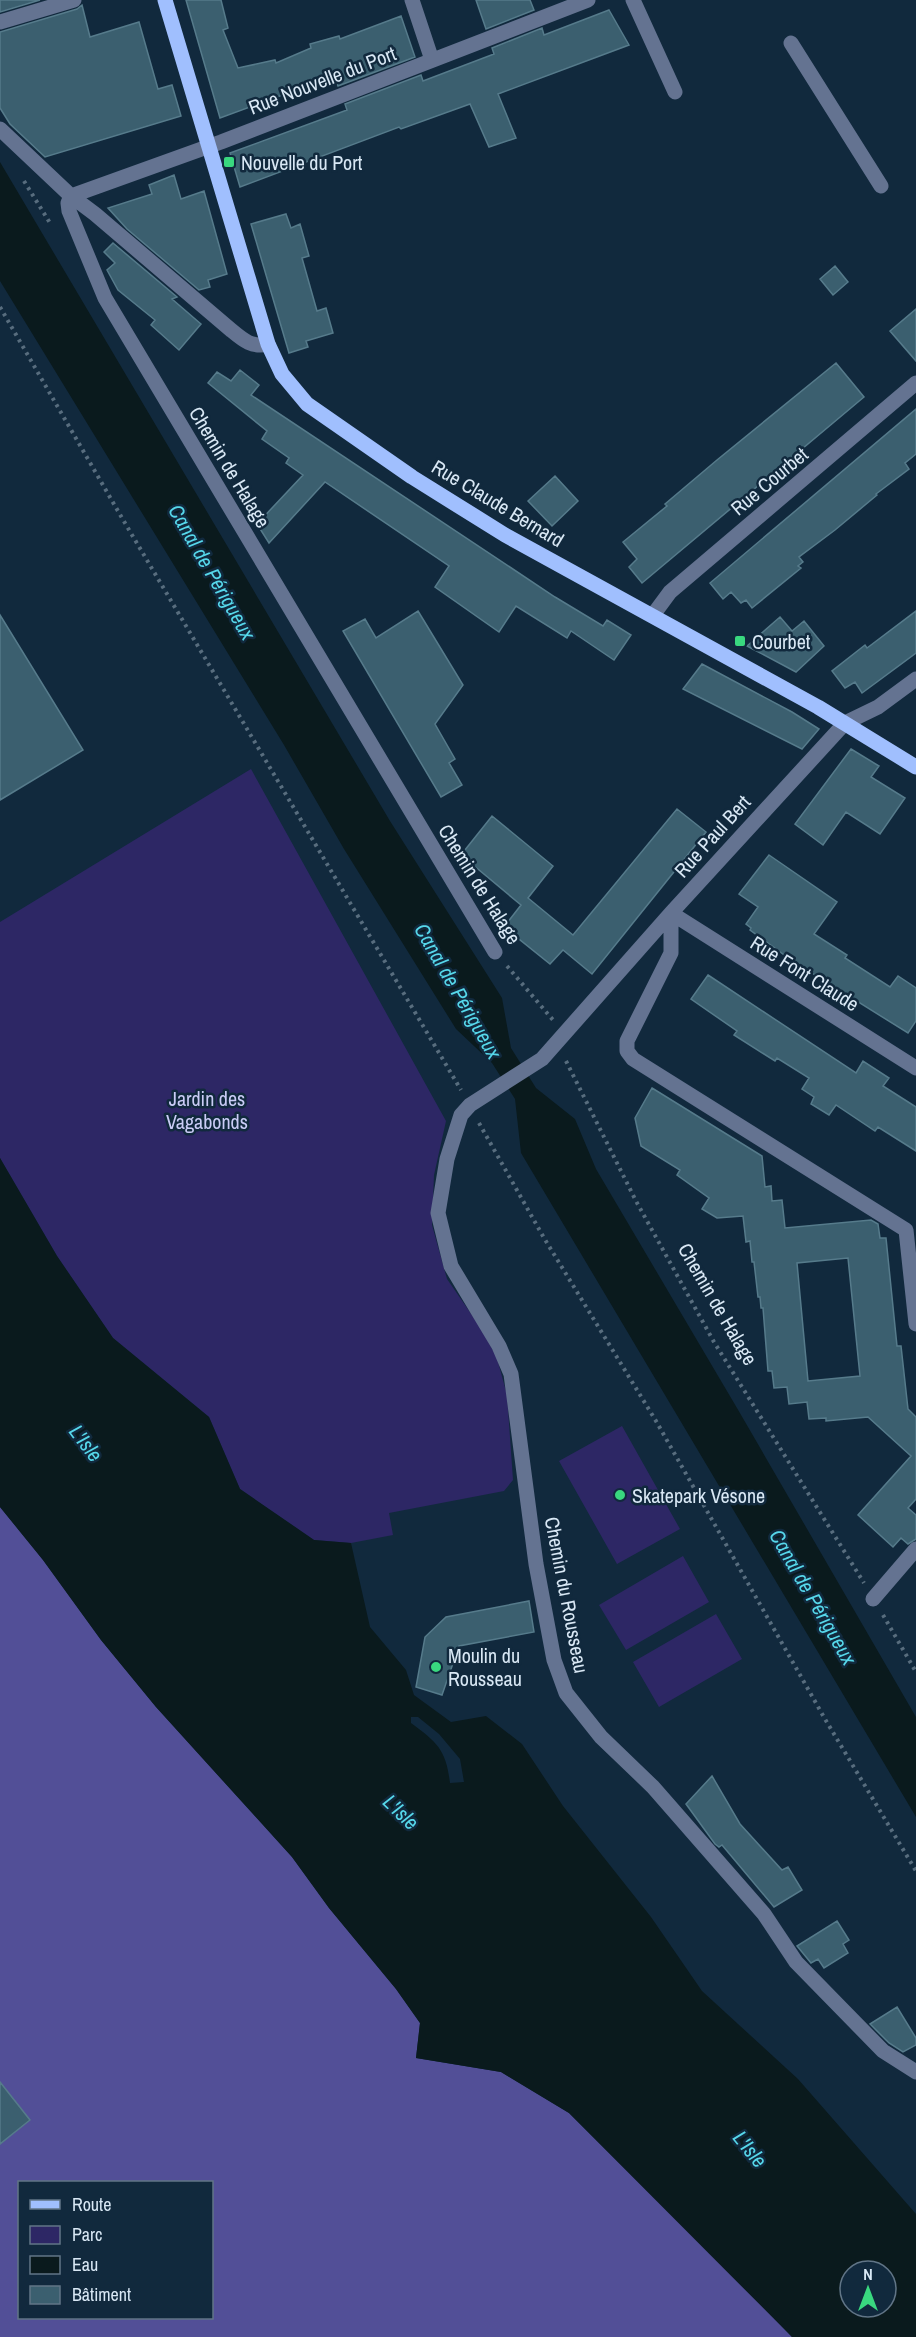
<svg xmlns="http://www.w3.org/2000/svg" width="916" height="2337" font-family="'Archivo Narrow',sans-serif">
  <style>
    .green { fill: #2d2765 }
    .forest { fill: #524f97; fill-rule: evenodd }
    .water { fill: #0a1a1d; fill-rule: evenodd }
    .building { fill: #3b5f6f; stroke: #567b8b; stroke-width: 1.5; fill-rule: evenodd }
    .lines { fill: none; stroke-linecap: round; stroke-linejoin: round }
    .path { stroke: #586d7e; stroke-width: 4; stroke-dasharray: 3 4.5; stroke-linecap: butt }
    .minor { stroke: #647391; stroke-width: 15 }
    .major { stroke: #a0bffe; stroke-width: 15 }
    .poi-dot { fill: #39d87f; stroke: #11293d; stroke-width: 2 }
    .labels { text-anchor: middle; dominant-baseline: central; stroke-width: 5; stroke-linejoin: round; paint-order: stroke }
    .street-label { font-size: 20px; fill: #d9e8f5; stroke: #11293d }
    .poi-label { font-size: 20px; fill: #d9e8f5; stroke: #11293d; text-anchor: start }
    .park-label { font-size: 20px; fill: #caccf6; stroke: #11293d }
    .water-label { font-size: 21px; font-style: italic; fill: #56d7ea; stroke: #11293d }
  </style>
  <rect width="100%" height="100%" fill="#11293d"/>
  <!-- green -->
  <path class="green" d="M 251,769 L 446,1121 L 434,1175 L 432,1225 L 447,1279 L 481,1328 L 497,1358 L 507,1395 L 513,1480 L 504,1491 L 389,1513 L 393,1535 L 351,1543 L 314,1540 L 240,1489 L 209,1417 L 113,1338 L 57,1256 L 0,1158 L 0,922 Z
    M 622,1426 L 680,1529 L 617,1564 L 559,1461 Z
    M 683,1556 L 709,1602 L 626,1650 L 599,1605 Z
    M 716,1614 L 742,1659 L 659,1707 L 633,1662 Z"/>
  <!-- forest -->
  <path class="forest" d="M 0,1507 L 43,1560 L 101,1640 L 156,1707 L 292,1857 L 329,1908 L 396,1989 L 420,2023 L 416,2058 L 501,2072 L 569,2113 L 763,2306 L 792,2337 L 0,2337 ZM 20,2182 L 212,2182 L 212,2318 L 20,2318 Z"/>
  <!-- water -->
  <path class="water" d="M 0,162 L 390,821 L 502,998 L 511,1048 L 536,1088 L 575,1119 L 596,1169 L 737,1408 L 916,1717 L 916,1817 L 521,1153 L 515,1099 L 492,1063 L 456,1029 L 344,849 L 284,745 L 0,281 Z
    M 0,1158 L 57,1256 L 113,1338 L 209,1417 L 240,1489 L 314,1540 L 351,1543 L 370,1627 L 406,1670 L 414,1695 L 451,1722 L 486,1716 L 522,1744 L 563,1806 L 651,1917 L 702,1991 L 798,2079 L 916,2214 L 916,2337 L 792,2337 L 569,2113 L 501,2072 L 416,2058 L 420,2023 L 396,1989 L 329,1908 L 292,1857 L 156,1707 L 101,1640 L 43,1560 L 0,1507 ZM 411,1717 L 418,1717 L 439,1734 L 460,1759 L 464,1782 L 450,1783 C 446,1750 438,1743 411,1723 ZM 850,2271 L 886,2271 L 886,2307 L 850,2307 Z"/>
  <!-- building -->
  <path class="building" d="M 0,0 L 40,0 L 0,12 Z
    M 186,0 L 221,0 L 228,28 L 223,30 L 238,68 L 275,60 L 276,63 L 311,48 L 310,44 L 339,36 L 340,39 L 401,16 L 415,57 L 338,86 L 334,76 L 220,118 Z
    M 476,0 L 530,0 L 534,10 L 486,29 Z
    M 82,5 L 90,37 L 139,22 L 158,89 L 172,85 L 181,116 L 45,157 L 10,124 L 0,108 L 0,32 L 77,9 Z
    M 609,10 L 629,45 L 498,94 L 516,138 L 489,147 L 470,104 L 401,129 L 399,127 L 240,187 L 230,153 L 347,110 L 345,104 L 421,75 L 423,81 L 494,54 L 492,48 L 542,28 L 544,35 Z
    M 174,175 L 181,199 L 204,191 L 227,274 L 208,280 L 210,287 L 199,290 L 127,229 L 108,208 L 152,194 L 149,185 Z
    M 286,214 L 291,228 L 300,224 L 309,256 L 302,258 L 317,311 L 326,308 L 333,333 L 306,341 L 308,347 L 289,353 L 251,224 Z
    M 113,243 L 177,297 L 172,299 L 201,324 L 179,350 L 151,325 L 155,320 L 118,290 L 107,270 L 115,263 L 104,252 Z
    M 835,266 L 848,282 L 833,295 L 820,279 Z
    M 916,309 L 916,361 L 890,331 Z
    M 836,363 L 864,397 L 642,583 L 629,567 L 637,559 L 623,542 L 667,506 L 665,504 L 717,460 Z
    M 240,370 L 259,385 L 251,395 L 555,597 L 603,626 L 607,620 L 631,635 L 614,660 L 571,631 L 567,638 L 516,606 L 499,632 L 435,587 L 449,566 L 325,482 L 269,543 L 257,524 L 303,475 L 286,463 L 289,458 L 262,439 L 267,431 L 208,383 L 217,372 L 231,381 Z
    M 916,409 L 916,454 L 905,463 L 909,469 L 876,494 L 877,495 L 835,530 L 799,557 L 803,562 L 798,566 L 801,568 L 752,608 L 746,600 L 741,603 L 731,592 L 723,599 L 710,583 Z
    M 555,476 L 578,501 L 552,526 L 528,501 Z
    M 418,611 L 463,685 L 435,724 L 455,759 L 449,763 L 462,785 L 441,797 L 343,631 L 365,619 L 376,638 Z
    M 916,611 L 916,653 L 862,693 L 855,682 L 845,688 L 832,671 L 865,645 L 867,648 Z
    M 0,615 L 83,750 L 0,800 Z
    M 780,617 L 792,631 L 804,621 L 824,646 L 796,672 L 747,646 Z
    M 702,664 L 792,712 L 819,729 L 802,749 L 683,689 Z
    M 851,749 L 879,766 L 871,777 L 905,798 L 880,834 L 846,812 L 823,845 L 795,824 Z
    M 677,809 L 706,832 L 592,974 L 563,950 L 550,964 L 504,927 L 521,905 L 461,855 L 492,816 L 553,866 L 528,898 L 573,935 Z
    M 769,855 L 837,902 L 814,934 L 847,955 L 845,958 L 890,987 L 898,976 L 916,988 L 916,1021 L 908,1033 L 791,960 L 750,930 L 751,928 L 746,924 L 758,907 L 739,894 Z
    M 708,975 L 856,1073 L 863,1061 L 889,1078 L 883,1086 L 916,1107 L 916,1151 L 878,1127 L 875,1131 L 836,1105 L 829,1115 L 811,1104 L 814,1097 L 802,1089 L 809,1078 L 777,1058 L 775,1061 L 734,1035 L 737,1031 L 691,999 Z
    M 652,1088 L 762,1156 L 765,1187 L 771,1186 L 772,1201 L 782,1200 L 785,1228 L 871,1220 L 878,1224 L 880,1238 L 886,1238 L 897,1346 L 901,1346 L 908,1409 L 916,1417 L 916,1499 L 908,1508 L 916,1515 L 916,1539 L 908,1544 L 901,1538 L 893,1547 L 858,1515 L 911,1456 L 868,1417 L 826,1421 L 826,1418 L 809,1419 L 807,1402 L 789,1404 L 787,1387 L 774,1388 L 772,1371 L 768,1371 L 763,1308 L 761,1308 L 760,1297 L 758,1297 L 754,1262 L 752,1262 L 750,1241 L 746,1242 L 743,1216 L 717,1218 L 702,1209 L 709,1198 L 677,1175 L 680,1170 L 641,1146 L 635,1118 ZM 848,1258 L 860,1376 L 808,1381 L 797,1263 Z
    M 529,1601 L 534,1632 L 459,1646 L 442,1695 L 416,1687 L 425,1637 L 446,1617 Z
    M 712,1776 L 740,1824 L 782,1870 L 788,1867 L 802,1890 L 774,1907 L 722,1845 L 719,1847 L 715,1844 L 686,1804 Z
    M 837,1921 L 849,1940 L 843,1944 L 848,1953 L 824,1968 L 818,1959 L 811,1963 L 797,1946 Z
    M 897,2007 L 916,2038 L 916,2045 L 903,2052 L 889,2043 L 870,2024 Z
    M 0,2082 L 30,2120 L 0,2144 Z"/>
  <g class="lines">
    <!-- path -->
    <path class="path" d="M 24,181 L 50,223
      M 0,307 L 122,518 L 461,1090
      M 507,966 L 553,1020
      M 566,1061 L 636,1201 L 714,1342 L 864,1583
      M 479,1123 L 544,1238 L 656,1421 L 825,1719 L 916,1871
      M 883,1615 L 916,1672"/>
    <!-- minor -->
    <path class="minor" d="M 412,0 L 432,60
      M 633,0 L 675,92
      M 0,22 L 74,0
      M 791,43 L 881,186
      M 0,129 L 71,196 L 95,214 L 231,330 C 243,340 252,348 268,344
      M 71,196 L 68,203 L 69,211 L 105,298 L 495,952
      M 71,196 L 221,142 L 588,0
      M 653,615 L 670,592 L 916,383
      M 916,679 L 878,707 L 845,723 L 671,913 L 542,1059 L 470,1105 L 461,1115 L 447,1159 L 438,1213 L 451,1266 L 499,1346 L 511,1374 L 536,1564 L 554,1660 L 566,1693 L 601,1737 L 653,1787 L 764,1914 L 796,1962 L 883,2051 L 916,2072
      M 671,913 L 671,953 L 627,1041 L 627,1051 L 633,1059 L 906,1230 L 916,1324
      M 671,913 L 916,1068
      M 873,1599 L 916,1549"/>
    <!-- major -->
    <path class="major" d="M 165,0 L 268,344 L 282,374 L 307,404 L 412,477 L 505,535 L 818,707 L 916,767"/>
  </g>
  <!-- markers -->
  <g class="poi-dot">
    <rect x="223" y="156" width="12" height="12" rx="3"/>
    <rect x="734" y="635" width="12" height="12" rx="3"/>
    <circle cx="620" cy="1495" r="6"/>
    <circle cx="436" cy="1667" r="6"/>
  </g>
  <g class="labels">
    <!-- street labels -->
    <g class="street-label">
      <text transform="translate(322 80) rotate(-21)">Rue Nouvelle du Port</text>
      <text transform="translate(230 467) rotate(59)">Chemin de Halage</text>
      <text transform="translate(769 481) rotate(-40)">Rue Courbet</text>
      <text transform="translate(498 503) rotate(31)">Rue Claude Bernard</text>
      <text transform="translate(712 836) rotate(-48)">Rue Paul Bert</text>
      <text transform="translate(480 884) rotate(58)">Chemin de Halage</text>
      <text transform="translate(805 973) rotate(32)">Rue Font Claude</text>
      <text transform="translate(718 1304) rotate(60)">Chemin de Halage</text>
      <text transform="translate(567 1595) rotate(79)">Chemin du Rousseau</text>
    </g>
    <!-- poi labels -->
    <g class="poi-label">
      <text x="241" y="162">Nouvelle du Port</text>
      <text x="752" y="641">Courbet</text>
      <text x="632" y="1495">Skatepark Vésone</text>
      <text x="448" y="1655">Moulin du<tspan x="448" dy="23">Rousseau</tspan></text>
    </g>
    <!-- park labels -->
    <g class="park-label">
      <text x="207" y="1098">Jardin des<tspan x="207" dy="23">Vagabonds</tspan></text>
    </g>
    <!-- water labels -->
    <g class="water-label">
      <text transform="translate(212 572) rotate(60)">Canal de Périgueux</text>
      <text transform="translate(458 991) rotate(60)">Canal de Périgueux</text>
      <text transform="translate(86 1443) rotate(53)">L'Isle</text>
      <text transform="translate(813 1597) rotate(60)">Canal de Périgueux</text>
      <text transform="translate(401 1812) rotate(44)">L'Isle</text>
      <text transform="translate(750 2149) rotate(51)">L'Isle</text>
    </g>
  </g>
  <!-- legend -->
  <rect x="18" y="2181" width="195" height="138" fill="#11293d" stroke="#617587" stroke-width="1.5"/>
  <rect x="30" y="2200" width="30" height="9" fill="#a0bffe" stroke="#617587" stroke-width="1.5"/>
  <text x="72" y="2211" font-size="18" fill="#d9e8f5">Route</text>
  <rect x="30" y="2226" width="30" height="18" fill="#2d2765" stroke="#617587" stroke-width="1.5"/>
  <text x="72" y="2241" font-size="18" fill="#d9e8f5">Parc</text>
  <rect x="30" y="2256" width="30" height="18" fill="#0a1a1d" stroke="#617587" stroke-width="1.5"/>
  <text x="72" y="2271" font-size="18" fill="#d9e8f5">Eau</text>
  <rect x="30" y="2286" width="30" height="18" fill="#3b5f6f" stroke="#617587" stroke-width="1.5"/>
  <text x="72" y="2301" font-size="18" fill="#d9e8f5">Bâtiment</text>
  <!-- north arrow -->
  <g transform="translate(868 2289)"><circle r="28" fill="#11293d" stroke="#617587" stroke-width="1.5"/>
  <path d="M0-4.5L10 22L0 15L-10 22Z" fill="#39d87f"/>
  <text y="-9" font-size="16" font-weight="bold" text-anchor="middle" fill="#d9e8f5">N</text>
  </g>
</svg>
